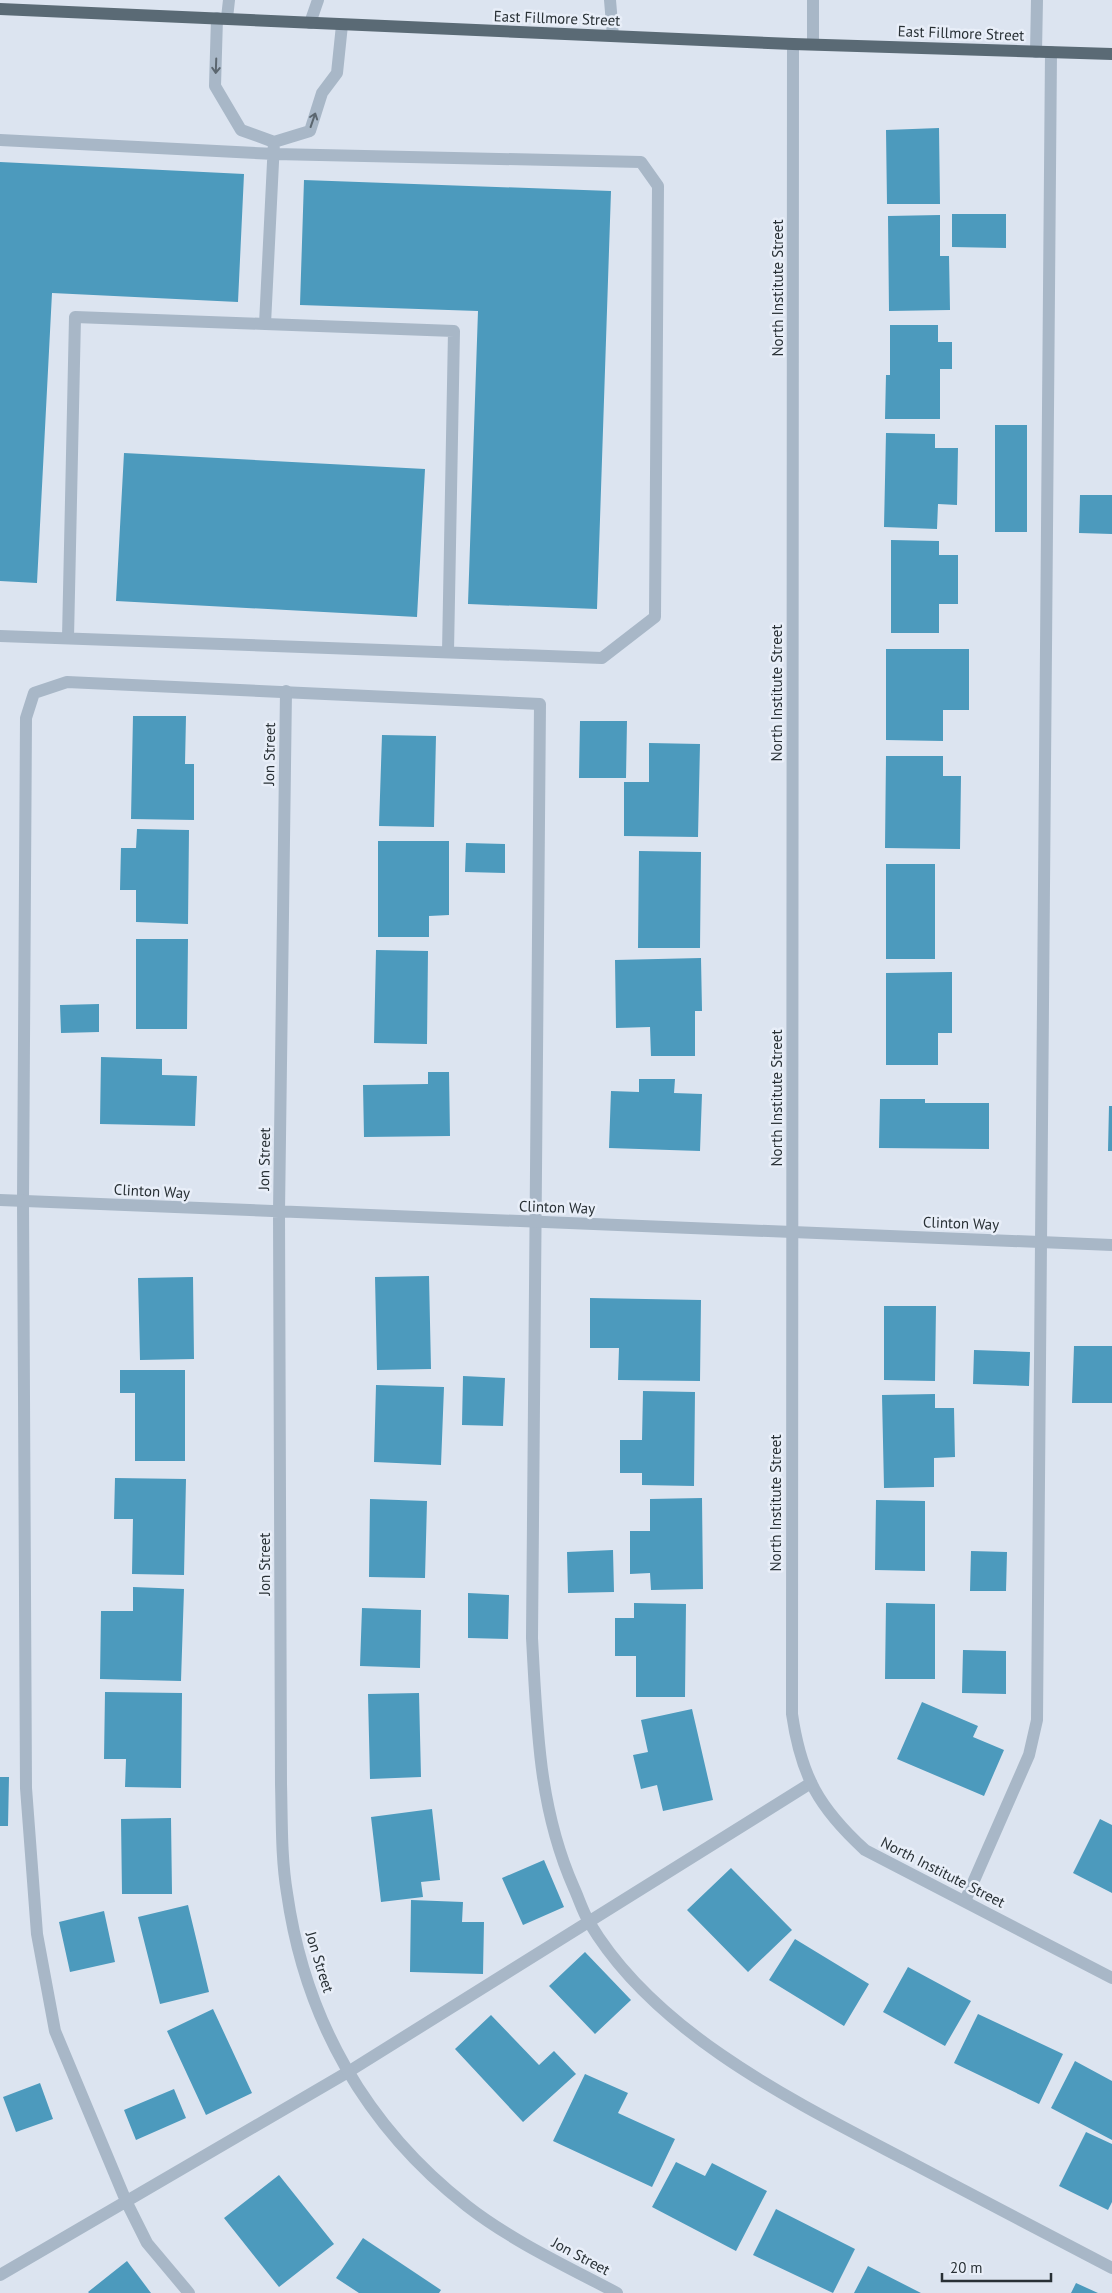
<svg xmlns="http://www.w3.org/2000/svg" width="1112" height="2293" font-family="'PT Sans',sans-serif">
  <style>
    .building { fill: #4c9abd }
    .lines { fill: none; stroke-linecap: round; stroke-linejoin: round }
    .service { stroke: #a8b7c7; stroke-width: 12 }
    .minor { stroke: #a8b7c7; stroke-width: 12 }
    .primary { stroke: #5a6a75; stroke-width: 12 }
    .oneway { stroke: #5b666f }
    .labels { text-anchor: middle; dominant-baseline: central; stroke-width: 5; stroke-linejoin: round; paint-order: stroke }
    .street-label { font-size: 15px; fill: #283035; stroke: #e8eef8 }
  </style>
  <rect width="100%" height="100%" fill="#dce4f0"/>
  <!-- building -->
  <path class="building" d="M 939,128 L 940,204 L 887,204 L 886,130 Z
    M 0,162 L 244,174 L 238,302 L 52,293 L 37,583 L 0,581 Z
    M 304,180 L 611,191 L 597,609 L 468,604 L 478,311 L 300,305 Z
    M 952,214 L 1006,214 L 1006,248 L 952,247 Z
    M 940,215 L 940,256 L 949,256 L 950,310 L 889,311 L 888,216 Z
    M 890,325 L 938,325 L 938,342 L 952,342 L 952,369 L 940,369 L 940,419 L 885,419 L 886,375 L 890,375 Z
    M 995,425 L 1027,425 L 1027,532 L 995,532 Z
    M 886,433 L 935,434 L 935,448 L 958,448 L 957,505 L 938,504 L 937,529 L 884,527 Z
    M 124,453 L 425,469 L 417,617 L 116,601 Z
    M 1080,495 L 1112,495 L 1112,534 L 1079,533 Z
    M 891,540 L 939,541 L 939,555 L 958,555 L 958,604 L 939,604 L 939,633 L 891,633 Z
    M 886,649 L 969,649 L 969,710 L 943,710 L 943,741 L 886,740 Z
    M 133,716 L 186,716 L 185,764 L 194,764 L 194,820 L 131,819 Z
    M 580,721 L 627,721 L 626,778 L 579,778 Z
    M 382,735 L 436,736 L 434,827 L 379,826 Z
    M 649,743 L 700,744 L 698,837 L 624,836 L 624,782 L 649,782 Z
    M 886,756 L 943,756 L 943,776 L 961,776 L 960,849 L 885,848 Z
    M 137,829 L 189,830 L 188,924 L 136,922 L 136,890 L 120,890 L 121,848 L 136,848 Z
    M 378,841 L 449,841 L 449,915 L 429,916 L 429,937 L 378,937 Z
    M 466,843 L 505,844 L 505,873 L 465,872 Z
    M 639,851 L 701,852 L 700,948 L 638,948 Z
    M 886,864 L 935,864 L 935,959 L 886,959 Z
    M 136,939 L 188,939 L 187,1029 L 136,1029 Z
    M 376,950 L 428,951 L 427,1044 L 374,1043 Z
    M 701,958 L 702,1011 L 695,1011 L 695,1056 L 651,1056 L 650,1027 L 616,1028 L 615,960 Z
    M 952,972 L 952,1033 L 938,1033 L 938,1065 L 886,1065 L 886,973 Z
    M 99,1004 L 99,1032 L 61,1033 L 60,1005 Z
    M 101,1057 L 162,1059 L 162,1075 L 197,1076 L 195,1126 L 100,1124 Z
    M 428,1072 L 449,1072 L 450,1136 L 364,1137 L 363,1085 L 428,1084 Z
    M 639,1079 L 675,1079 L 674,1093 L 702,1094 L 700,1151 L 609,1148 L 611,1091 L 639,1092 Z
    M 880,1099 L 925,1099 L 925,1103 L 989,1103 L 989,1149 L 879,1148 Z
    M 1109,1106 L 1112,1106 L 1112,1151 L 1108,1151 Z
    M 429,1276 L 431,1369 L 377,1370 L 375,1277 Z
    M 193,1277 L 194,1359 L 140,1360 L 138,1278 Z
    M 590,1298 L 701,1300 L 700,1381 L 618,1380 L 619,1348 L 590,1348 Z
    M 884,1306 L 936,1306 L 935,1381 L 884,1380 Z
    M 1074,1346 L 1112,1346 L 1112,1403 L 1072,1403 Z
    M 974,1350 L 1030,1352 L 1029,1386 L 973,1384 Z
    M 120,1370 L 185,1370 L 185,1461 L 135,1461 L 135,1393 L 120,1393 Z
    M 463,1376 L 505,1378 L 503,1426 L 462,1425 Z
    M 376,1385 L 444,1387 L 441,1465 L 374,1462 Z
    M 643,1391 L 695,1392 L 694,1486 L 642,1485 L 642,1473 L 620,1473 L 620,1440 L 642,1440 Z
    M 935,1394 L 935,1408 L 954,1408 L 955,1457 L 934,1458 L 934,1487 L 884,1488 L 882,1395 Z
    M 115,1478 L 186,1479 L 184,1575 L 132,1574 L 133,1519 L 114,1519 Z
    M 702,1498 L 703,1589 L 651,1590 L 650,1573 L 630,1574 L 630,1531 L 650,1531 L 650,1499 Z
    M 370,1499 L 427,1501 L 425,1578 L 369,1577 Z
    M 876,1500 L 925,1501 L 925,1571 L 875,1570 Z
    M 613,1550 L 614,1592 L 568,1593 L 567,1552 Z
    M 971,1551 L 1007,1552 L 1006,1591 L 970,1591 Z
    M 133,1587 L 184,1589 L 181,1681 L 100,1679 L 101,1611 L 133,1611 Z
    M 468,1593 L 509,1595 L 508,1639 L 468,1638 Z
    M 634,1603 L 686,1604 L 685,1697 L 636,1697 L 636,1656 L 615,1656 L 615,1618 L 634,1618 Z
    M 886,1603 L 935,1604 L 935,1679 L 885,1679 Z
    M 362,1608 L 421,1610 L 420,1668 L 360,1666 Z
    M 963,1650 L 1006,1651 L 1006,1694 L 962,1693 Z
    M 105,1692 L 182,1693 L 181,1788 L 125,1787 L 126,1759 L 104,1759 Z
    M 419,1693 L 421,1777 L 370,1779 L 368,1694 Z
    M 922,1702 L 978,1726 L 973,1737 L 1004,1750 L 984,1796 L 897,1759 Z
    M 692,1709 L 713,1800 L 663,1811 L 657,1785 L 641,1789 L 633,1755 L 648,1752 L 641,1720 Z
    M 0,1777 L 9,1777 L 8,1826 L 0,1826 Z
    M 432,1809 L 440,1880 L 421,1882 L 423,1897 L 381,1902 L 371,1817 Z
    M 171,1818 L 172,1894 L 122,1894 L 121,1819 Z
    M 1100,1819 L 1112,1825 L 1112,1893 L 1073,1873 Z
    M 544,1860 L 564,1907 L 523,1925 L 502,1878 Z
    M 731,1868 L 792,1930 L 748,1972 L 687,1910 Z
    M 411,1900 L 463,1902 L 462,1922 L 484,1922 L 483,1974 L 410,1972 Z
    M 188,1905 L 209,1992 L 160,2004 L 138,1917 Z
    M 104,1911 L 115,1962 L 70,1972 L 59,1922 Z
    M 795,1939 L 869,1984 L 844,2026 L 769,1980 Z
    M 585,1952 L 631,2000 L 595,2034 L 549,1986 Z
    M 908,1967 L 971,2001 L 945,2046 L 883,2012 Z
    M 213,2009 L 252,2093 L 206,2115 L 167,2031 Z
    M 978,2014 L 1063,2054 L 1039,2104 L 954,2063 Z
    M 491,2015 L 539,2065 L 554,2051 L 576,2074 L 523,2122 L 455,2049 Z
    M 1075,2061 L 1112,2081 L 1112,2140 L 1051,2108 Z
    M 585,2074 L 628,2093 L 618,2113 L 675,2139 L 652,2187 L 553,2141 Z
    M 40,2083 L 53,2119 L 16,2132 L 3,2097 Z
    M 174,2089 L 186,2118 L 136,2140 L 124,2110 Z
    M 1086,2132 L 1112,2144 L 1112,2202 L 1108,2210 L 1059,2186 Z
    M 676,2162 L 705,2176 L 712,2163 L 767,2191 L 736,2251 L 652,2207 Z
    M 279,2175 L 334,2244 L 279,2287 L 224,2218 Z
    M 776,2209 L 855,2249 L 833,2293 L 753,2255 Z
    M 363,2238 L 441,2290 L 439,2293 L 359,2293 L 336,2278 Z
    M 127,2261 L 151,2293 L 89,2293 L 88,2292 Z
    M 868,2266 L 921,2293 L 854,2293 Z
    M 1076,2283 L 1098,2293 L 1071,2293 Z"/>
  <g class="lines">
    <!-- service -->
    <path class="service" d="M 610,0 L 613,36
      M 217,18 L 215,86 L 241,130 L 274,142 L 310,131 L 322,93 L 337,73 L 342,25
      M 227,18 L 229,0
      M 310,23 L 318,0
      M 1036,52 L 1037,0
      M 0,140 L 275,154 L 641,162 L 658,186 L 655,617 L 602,658 L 0,636
      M 265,324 L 454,331 L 448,652
      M 68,638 L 75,317 L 265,324 L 274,142
      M 965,1901 L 1029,1755 L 1037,1720 L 1051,52
      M 0,2275 L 348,2072 L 811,1783
      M 189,2293 L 147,2243 L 126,2201 L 55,2031 L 37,1934 L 26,1788 L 23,1201 L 26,718 L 34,693 L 67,682 L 540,704 L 532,1638 C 537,1725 538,1807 574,1888 C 579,1899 583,1912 589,1922 C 655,2034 795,2102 906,2160 C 974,2196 1043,2232 1112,2268"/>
    <!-- minor -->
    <path class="minor" d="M 793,44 L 792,1714 C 801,1776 819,1808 865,1850 L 1112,1978
      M 813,44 L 813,0
      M 286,691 L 279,1212 L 281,1784 C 282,1820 281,1857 287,1893 C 305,2020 366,2127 467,2206 C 512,2241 566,2266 617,2293
      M 0,1200 L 1112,1245"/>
    <!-- primary -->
    <path class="primary" d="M 0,9 L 793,44 L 1112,54"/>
  </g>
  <!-- one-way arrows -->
  <defs><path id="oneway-shaft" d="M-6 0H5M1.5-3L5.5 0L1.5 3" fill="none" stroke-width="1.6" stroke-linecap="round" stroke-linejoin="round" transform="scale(1.25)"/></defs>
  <g class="oneway">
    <use href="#oneway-shaft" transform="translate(216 66) rotate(92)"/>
    <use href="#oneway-shaft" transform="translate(313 120) rotate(-71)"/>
  </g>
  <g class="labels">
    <!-- street labels -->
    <g class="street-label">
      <text transform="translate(557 18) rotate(2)">East Fillmore Street</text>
      <text transform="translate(961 33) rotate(2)">East Fillmore Street</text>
      <text transform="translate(777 288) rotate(-90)">North Institute Street</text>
      <text transform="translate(776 693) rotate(-90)">North Institute Street</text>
      <text transform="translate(269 754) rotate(-89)">Jon Street</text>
      <text transform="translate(776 1098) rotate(-90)">North Institute Street</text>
      <text transform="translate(264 1159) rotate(-89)">Jon Street</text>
      <text transform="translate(152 1191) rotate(3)">Clinton Way</text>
      <text transform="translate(557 1207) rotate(2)">Clinton Way</text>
      <text transform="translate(961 1223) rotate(2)">Clinton Way</text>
      <text transform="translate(775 1503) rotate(-90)">North Institute Street</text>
      <text transform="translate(264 1564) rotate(-90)">Jon Street</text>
      <text transform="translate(943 1872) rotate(27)">North Institute Street</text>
      <text transform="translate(320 1962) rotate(73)">Jon Street</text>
      <text transform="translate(581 2256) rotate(28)">Jon Street</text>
    </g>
  </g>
  <!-- scale -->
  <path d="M942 2273v8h109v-8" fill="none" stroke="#283035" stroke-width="2.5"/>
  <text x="950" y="2273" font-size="15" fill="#283035" stroke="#e8eef8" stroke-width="4" paint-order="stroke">20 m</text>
</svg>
